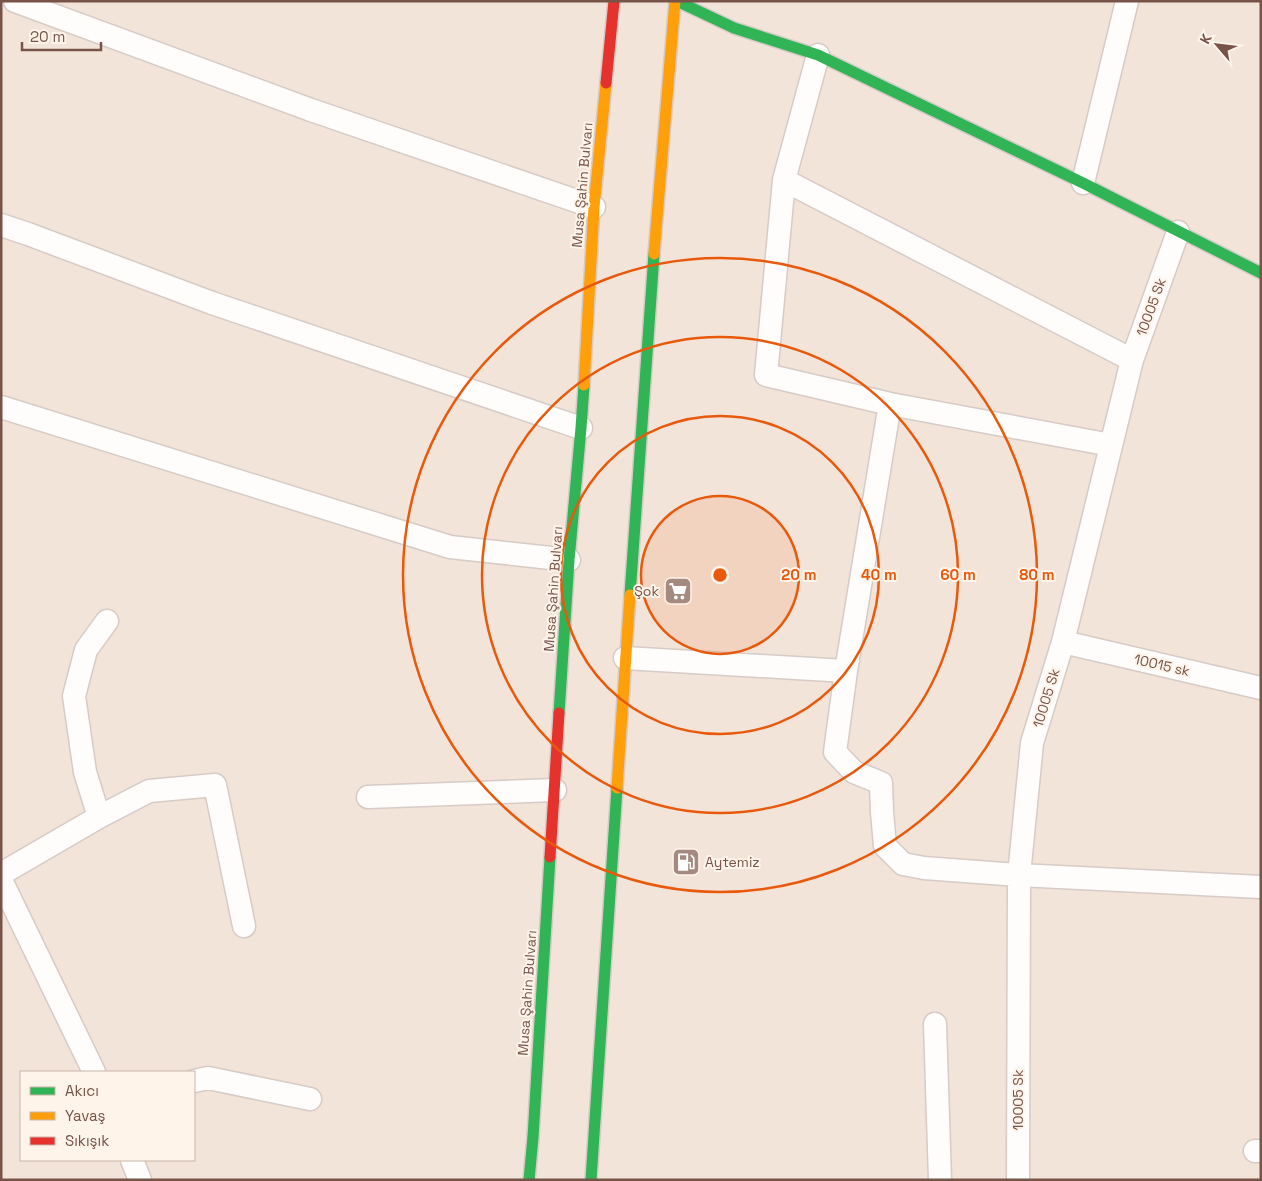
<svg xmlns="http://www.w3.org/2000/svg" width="1262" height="1181" font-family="'Space Grotesk',sans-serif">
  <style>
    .residential { fill: #f3e4d9; fill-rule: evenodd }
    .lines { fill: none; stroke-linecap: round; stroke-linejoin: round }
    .street-casing { stroke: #d6cbc6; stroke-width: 25 }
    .fast-casing { stroke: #d6cbc6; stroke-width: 14 }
    .slow-casing { stroke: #d6cbc6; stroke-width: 14 }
    .jam-casing { stroke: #d6cbc6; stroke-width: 14 }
    .street { stroke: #fefdfc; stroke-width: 22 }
    .fast { stroke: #30b455; stroke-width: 11 }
    .slow { stroke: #ff9f0a; stroke-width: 11 }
    .jam { stroke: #e5322d; stroke-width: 11 }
    .ring { fill: none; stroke: #e8590c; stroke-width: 2.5 }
    .labels { text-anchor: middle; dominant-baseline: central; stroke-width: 4; stroke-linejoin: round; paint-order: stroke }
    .street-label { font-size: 14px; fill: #775348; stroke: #fff4ea }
    .poi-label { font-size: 14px; fill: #775348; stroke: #fff4ea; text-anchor: end }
    .centre { fill: #e8590c; stroke: #fff4ea; stroke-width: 2.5 }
    .ring-label { font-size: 15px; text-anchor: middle; font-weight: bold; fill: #e8590c; stroke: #fff4ea; stroke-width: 4; stroke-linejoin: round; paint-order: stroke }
  </style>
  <rect width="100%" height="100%" fill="#f7f0e9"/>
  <!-- residential -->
  <path class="residential" d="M 1,1 L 1261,1 L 1261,1180 L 1,1180 ZM 21,1072 L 194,1072 L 194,1160 L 21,1160 Z"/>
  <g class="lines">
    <!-- street casing -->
    <g class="street-casing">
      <path id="street" d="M 15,1 L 311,110 L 594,207
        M 784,180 L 818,55
        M 1083,183 L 1127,1
        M 1,225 L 28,234 L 212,303 L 581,428
        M 890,404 L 846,671 L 835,752 L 854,772 L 881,783 L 882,812 L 885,846 L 903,864 L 924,868 L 1019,875 L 1261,887
        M 1,407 L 450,547 L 569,560
        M 1111,445 L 890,404 L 766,375 L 784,180 L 1132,360
        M 1063,642 L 1261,688
        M 625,658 L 846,671
        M 368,797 L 555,790
        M 99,817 L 149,791 L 215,785 L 244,926
        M 1,874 L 99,817 L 85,772 L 74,696 L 86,650 L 107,621
        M 1,880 L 94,1072
        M 935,1024 L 940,1180
        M 194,1081 L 208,1078 L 310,1099
        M 1255,1151 L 1261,1151
        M 132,1160 L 140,1180
        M 1018,1180 L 1019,875 L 1032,743 L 1063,642 L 1132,360 L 1178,232"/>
    </g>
    <!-- fast casing -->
    <g class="fast-casing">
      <path id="fast" d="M 677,1 L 734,28 L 818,55 L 1083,183 L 1261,273
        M 630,595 L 654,254
        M 559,713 L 569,560 L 581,428 L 584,385
        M 529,1180 L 533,1137 L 550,857
        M 591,1180 L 617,788"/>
    </g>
    <!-- slow casing -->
    <g class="slow-casing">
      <path id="slow" d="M 654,254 L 675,1
        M 584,385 L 594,207 L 606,83
        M 617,788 L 630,595"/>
    </g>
    <!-- jam casing -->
    <g class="jam-casing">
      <path id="jam" d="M 606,83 L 614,1
        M 550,857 L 559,713"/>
    </g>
    <!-- street -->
    <use href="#street" class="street"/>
    <!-- fast -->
    <use href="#fast" class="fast"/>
    <!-- slow -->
    <use href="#slow" class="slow"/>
    <!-- jam -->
    <use href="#jam" class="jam"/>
  </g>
  <!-- distance rings -->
  <circle cx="720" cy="575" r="79" fill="#e8590c" fill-opacity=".12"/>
  <g class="ring">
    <circle cx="720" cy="575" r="79"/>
    <circle cx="720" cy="575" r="159"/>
    <circle cx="720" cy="575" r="238"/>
    <circle cx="720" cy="575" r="317"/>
  </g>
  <!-- icons -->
  <defs>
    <g id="supermarket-square" transform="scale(1.4375)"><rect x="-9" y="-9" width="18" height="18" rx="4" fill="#a48a80" stroke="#fff4ea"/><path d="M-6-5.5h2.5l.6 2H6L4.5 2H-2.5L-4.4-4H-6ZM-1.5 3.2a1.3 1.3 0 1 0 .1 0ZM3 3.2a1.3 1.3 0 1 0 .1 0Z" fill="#fff"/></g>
    <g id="fuel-square" transform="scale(1.4375)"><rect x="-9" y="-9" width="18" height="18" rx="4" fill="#a48a80" stroke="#fff4ea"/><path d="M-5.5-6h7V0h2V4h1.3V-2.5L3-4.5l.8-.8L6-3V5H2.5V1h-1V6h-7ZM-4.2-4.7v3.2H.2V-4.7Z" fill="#fff"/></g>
  </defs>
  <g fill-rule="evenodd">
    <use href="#supermarket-square" x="678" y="591"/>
    <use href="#fuel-square" x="686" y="862"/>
  </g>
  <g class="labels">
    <!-- street labels -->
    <g class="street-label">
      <text transform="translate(582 185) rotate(-85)">Musa Şahin Bulvarı</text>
      <text transform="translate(1151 307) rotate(-70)">10005 Sk</text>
      <text transform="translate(553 589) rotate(-86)">Musa Şahin Bulvarı</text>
      <text transform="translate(1162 665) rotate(13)">10015 sk</text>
      <text transform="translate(1046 698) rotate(-73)">10005 Sk</text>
      <text transform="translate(527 993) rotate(-86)">Musa Şahin Bulvarı</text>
      <text transform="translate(1018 1100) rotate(-90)">10005 Sk</text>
    </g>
    <!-- poi labels -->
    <g class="poi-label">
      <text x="659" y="591">Şok</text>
      <text x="705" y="862" text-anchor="start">Aytemiz</text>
    </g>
  </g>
  <circle cx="720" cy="575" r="8" class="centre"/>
  <g class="ring-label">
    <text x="799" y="580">20 m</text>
    <text x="879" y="580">40 m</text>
    <text x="958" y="580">60 m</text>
    <text x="1037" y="580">80 m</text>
  </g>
  <!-- border -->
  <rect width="1262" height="1181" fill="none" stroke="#775348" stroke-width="5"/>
  <!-- legend -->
  <rect x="20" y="1071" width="175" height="90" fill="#fff4ea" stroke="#c9b4a9"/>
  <rect x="30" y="1087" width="25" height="8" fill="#30b455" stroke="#c9b4a9"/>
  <text x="65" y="1096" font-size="15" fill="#775348">Akıcı</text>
  <rect x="30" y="1112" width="25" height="8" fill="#ff9f0a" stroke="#c9b4a9"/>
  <text x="65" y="1121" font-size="15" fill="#775348">Yavaş</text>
  <rect x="30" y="1137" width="25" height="8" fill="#e5322d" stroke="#c9b4a9"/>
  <text x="65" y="1146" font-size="15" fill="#775348">Sıkışık</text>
  <!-- north arrow -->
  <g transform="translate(1217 45) rotate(298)" stroke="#fff4ea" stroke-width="4" paint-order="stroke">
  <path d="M0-4L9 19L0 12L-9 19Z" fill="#775348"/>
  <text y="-8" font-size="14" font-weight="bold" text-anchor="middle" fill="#775348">K</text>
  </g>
  <!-- scale -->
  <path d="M22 42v8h79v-8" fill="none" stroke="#775348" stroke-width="2.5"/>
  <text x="30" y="42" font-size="15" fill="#775348" stroke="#fff4ea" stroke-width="4" paint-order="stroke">20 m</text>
</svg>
